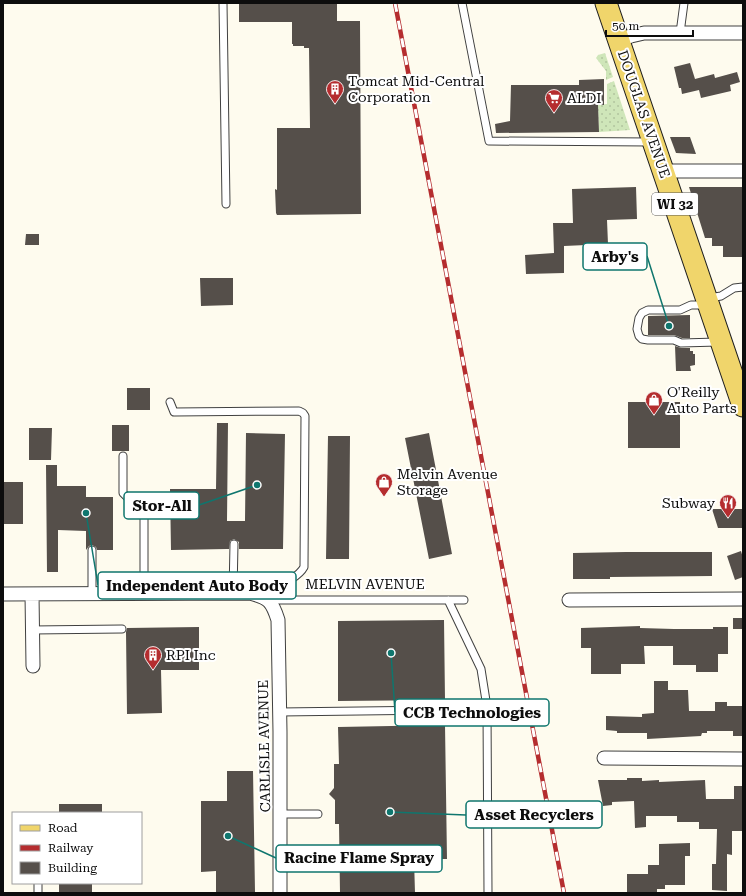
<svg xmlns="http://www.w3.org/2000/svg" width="746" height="896" font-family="'Roboto Serif',serif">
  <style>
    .grass { fill: url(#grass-dots) }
    .building { fill: #554f4a }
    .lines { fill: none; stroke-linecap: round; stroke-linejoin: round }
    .service-casing { stroke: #404040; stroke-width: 9 }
    .minor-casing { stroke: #404040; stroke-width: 15 }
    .primary-casing { stroke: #1e1e1e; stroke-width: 23 }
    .service { stroke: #fff; stroke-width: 7 }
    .minor { stroke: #fff; stroke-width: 13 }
    .primary { stroke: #f0d56b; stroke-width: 21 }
    .rail-casing { stroke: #b52d2f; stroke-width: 4.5 }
    .rail { stroke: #fff; stroke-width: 3; stroke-dasharray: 9; stroke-linecap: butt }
    .labels { text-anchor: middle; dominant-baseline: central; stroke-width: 4; stroke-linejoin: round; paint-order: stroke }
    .shield { fill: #fff; stroke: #565656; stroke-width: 1 }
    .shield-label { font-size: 13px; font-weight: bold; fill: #0d0d0d }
    .poi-label { font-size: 14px; fill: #0d0d0d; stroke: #fff; text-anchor: start }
    .street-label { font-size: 14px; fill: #0d0d0d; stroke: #fff }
    .leader { fill: none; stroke: #0f766e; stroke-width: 1.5 }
    .callout-dot { fill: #0f766e; stroke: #fff; stroke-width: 1.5 }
    .callout { fill: #fff; stroke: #0f766e; stroke-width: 1.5 }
    .callout-label { font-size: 15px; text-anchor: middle; font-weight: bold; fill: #0d0d0d }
  </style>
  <defs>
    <pattern id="grass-dots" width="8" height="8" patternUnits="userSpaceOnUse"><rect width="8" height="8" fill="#cfe6b9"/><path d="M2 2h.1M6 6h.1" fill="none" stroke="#b1c49e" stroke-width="1.8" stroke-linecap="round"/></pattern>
  </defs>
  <rect width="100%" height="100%" fill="#fefbee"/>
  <!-- grass -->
  <path class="grass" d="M 605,53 L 613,77 L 606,80 L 606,71 L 596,58 L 598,55 Z
    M 614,81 L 630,130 L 599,132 L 598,105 L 607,104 L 607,84 Z"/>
  <!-- building -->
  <path class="building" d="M 239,3 L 337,3 L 337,21 L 360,21 L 361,214 L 277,215 L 276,213 L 275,189 L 277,190 L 277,128 L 310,128 L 309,48 L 304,48 L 304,46 L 293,46 L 293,44 L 292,44 L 292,22 L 239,22 Z
    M 690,63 L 695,79 L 714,74 L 715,78 L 737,72 L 740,82 L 730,85 L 731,91 L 701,98 L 699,90 L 682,94 L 681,88 L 679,88 L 674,67 Z
    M 604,79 L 604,105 L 598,105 L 599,132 L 496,133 L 495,124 L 510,121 L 511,85 L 579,85 L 579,80 Z
    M 670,137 L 690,137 L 696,154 L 676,153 Z
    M 636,187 L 637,219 L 607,220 L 608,244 L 564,246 L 564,273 L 526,274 L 525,255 L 554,253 L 553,223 L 573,223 L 572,189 Z
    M 689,187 L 743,187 L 743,257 L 723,257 L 723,246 L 712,246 L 712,238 L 705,238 Z
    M 26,234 L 39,234 L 39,245 L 25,245 Z
    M 200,278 L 233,278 L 233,305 L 201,306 Z
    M 690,315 L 690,338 L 682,338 L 674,335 L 648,335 L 648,316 Z
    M 675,346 L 681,348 L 690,348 L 690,351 L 693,351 L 693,354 L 695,354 L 695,365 L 690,366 L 691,371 L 676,371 Z
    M 127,388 L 150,388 L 150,410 L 127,410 Z
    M 628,402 L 680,402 L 680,448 L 628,448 Z
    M 217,423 L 228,423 L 227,521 L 245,521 L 246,433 L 285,434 L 283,549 L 239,549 L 239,542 L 234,539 L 230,541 L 229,549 L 227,549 L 171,550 L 170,489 L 216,489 Z
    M 112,425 L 129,425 L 129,451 L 112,451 Z
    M 29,428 L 52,428 L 51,460 L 29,460 Z
    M 429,433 L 452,554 L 429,559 L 405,438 Z
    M 328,436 L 350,436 L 349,559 L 326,559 Z
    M 46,465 L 57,465 L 57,486 L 86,486 L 86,497 L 113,497 L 113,550 L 97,550 L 96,547 L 92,545 L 89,546 L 86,550 L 86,531 L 58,530 L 58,572 L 47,572 Z
    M 3,482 L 23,482 L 23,524 L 3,524 Z
    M 712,509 L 743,509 L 743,528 L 718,528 Z
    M 741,551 L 743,558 L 743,577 L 735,580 L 727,556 Z
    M 626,552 L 712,552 L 712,576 L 610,577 L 610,579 L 573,579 L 573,553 Z
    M 733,618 L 743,618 L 743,629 L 733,629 Z
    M 444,620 L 445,700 L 338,701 L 338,621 Z
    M 640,626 L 640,628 L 674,629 L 713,629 L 713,627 L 728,627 L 728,654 L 718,654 L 718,672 L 696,672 L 696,665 L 673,665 L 673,646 L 644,646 L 645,664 L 621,664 L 621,674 L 591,674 L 591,648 L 581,648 L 581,628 Z
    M 199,627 L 199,670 L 161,670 L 162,713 L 127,714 L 126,632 L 127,628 Z
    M 654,681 L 668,681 L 668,690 L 688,690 L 689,711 L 715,711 L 715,702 L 727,702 L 727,706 L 743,706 L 743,736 L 733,736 L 733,731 L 707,731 L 707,733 L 702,733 L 701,736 L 647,739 L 647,733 L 617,733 L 617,731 L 606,730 L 606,716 L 642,717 L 642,714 L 654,713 Z
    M 445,725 L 447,859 L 414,859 L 415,893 L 340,893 L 339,824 L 335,824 L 335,800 L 329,794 L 334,788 L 334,764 L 339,764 L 338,727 Z
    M 227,771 L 253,771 L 255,892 L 216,892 L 216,871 L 201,872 L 201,801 L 227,801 Z
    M 627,778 L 642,778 L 642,781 L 659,780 L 659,782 L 705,780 L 706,799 L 734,799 L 734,786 L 743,786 L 743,831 L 732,831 L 732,855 L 727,854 L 727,891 L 712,890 L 712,864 L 716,864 L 717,829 L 699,829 L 699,822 L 677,822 L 677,816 L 646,816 L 646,827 L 635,828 L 634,801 L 612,802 L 612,805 L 603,806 L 598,780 L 627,780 Z
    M 59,804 L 102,804 L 102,813 L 59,813 Z
    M 690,843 L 690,856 L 685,856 L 685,885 L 665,885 L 665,889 L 657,889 L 657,893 L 627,892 L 627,874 L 648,874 L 648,865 L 659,865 L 659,844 Z
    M 59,883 L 92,883 L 92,893 L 59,893 Z"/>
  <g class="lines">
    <!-- service casing -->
    <g class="service-casing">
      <path id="service" d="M 223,3 L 226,204
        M 462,3 L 489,141 L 650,142
        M 680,33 L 684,3
        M 709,298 L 721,296 L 734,288 L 743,287
        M 707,305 L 691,305 L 680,310 L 648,310 L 642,313 L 639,318 L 637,329 L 639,336 L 642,339 L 648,340 L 674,340 L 681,343 L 718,342
        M 170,402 L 174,412 L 299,411 L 303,413 L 305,416 L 304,567 C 298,579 272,589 260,596
        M 123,456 L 123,493 L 144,514 L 144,594
        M 92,550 L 92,593
        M 233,593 L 234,544
        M 269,600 L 464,600
        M 448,600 L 481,669 L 487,707 L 488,893
        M 32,630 L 122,629
        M 280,712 L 440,710 L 487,707
        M 280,814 L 318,814
        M 38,883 L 38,893"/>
    </g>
    <!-- minor casing -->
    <g class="minor-casing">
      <path id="minor" d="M 619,40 L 631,36 L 644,33 L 743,33
        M 663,171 L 743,171
        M 3,594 L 250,593 C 269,598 272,601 278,620 L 280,732 L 280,893
        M 32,594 L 33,666
        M 569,600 L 743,599
        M 604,758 L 743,759"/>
    </g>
    <!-- primary casing -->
    <g class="primary-casing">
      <path id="primary" d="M 606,3 L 743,406"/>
    </g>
    <!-- service -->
    <use href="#service" class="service"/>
    <!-- minor -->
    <use href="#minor" class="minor"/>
    <!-- primary -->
    <use href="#primary" class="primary"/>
    <!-- rail casing -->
    <g class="rail-casing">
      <path id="rail" d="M 395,3 L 564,893"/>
    </g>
    <!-- rail -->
    <use href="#rail" class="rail"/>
  </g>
  <!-- icons -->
  <defs>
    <g id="building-pin" transform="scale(0.9)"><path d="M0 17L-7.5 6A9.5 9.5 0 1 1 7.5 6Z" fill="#b52d2f" stroke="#fff"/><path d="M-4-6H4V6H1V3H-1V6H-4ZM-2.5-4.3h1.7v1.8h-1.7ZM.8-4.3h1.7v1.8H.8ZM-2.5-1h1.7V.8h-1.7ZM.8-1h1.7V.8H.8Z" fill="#fff"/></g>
    <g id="supermarket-pin" transform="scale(0.9)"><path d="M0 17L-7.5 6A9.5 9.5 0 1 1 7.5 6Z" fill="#b52d2f" stroke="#fff"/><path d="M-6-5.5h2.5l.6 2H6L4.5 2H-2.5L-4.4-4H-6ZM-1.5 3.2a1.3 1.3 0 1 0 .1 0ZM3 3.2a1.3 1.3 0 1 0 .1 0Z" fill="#fff"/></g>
    <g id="shop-pin" transform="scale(0.9)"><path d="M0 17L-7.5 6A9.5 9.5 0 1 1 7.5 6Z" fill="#b52d2f" stroke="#fff"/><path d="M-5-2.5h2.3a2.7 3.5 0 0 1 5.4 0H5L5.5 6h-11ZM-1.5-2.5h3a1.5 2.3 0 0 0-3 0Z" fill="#fff"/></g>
    <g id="restaurant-pin" transform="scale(0.9)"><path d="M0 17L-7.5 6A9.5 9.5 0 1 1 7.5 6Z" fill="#b52d2f" stroke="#fff"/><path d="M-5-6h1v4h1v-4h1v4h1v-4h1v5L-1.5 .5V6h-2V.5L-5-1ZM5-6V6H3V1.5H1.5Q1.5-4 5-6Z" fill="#fff"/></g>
  </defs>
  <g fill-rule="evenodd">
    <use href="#building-pin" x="335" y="89"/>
    <use href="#supermarket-pin" x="554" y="98"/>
    <use href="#shop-pin" x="654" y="400"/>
    <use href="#shop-pin" x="384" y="482"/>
    <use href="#restaurant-pin" x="728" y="503"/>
    <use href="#building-pin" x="153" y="655"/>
  </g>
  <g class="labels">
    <!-- shield labels -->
    <rect class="shield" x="652" y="193" width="46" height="22" rx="3"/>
    <g class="shield-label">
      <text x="675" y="204">WI 32</text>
    </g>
    <!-- poi labels -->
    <g class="poi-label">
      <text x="348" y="81">Tomcat Mid-Central<tspan x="348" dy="16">Corporation</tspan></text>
      <text x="567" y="98">ALDI</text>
      <text x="667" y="392">O'Reilly<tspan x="667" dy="16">Auto Parts</tspan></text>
      <text x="397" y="474">Melvin Avenue<tspan x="397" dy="16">Storage</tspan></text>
      <text x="715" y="503" text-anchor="end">Subway</text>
      <text x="166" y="655">RPI Inc</text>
    </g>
    <!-- street labels -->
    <g class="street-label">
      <text transform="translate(644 114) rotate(71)">DOUGLAS AVENUE</text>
      <text x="365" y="584">MELVIN AVENUE</text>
      <text transform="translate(264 746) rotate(-91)">CARLISLE AVENUE</text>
    </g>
  </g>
  <!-- callouts -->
  <path class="leader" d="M669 326L647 256M257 485L199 505M86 513L98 585M391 653L395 712M390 812L466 815M228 836L276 858"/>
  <g class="callout-dot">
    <circle cx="669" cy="326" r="4"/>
    <circle cx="257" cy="485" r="4"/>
    <circle cx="86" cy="513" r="4"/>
    <circle cx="391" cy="653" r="4"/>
    <circle cx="390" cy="812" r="4"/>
    <circle cx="228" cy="836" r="4"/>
  </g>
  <g class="callout">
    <rect x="583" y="243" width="64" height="27" rx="4"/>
    <rect x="124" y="492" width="75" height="27" rx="4"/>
    <rect x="98" y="572" width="198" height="27" rx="4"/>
    <rect x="395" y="699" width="154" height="27" rx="4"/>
    <rect x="466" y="801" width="136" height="27" rx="4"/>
    <rect x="276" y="845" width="166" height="27" rx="4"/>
  </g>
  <g class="callout-label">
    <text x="615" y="262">Arby's</text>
    <text x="162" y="511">Stor-All</text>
    <text x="197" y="591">Independent Auto Body</text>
    <text x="472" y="718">CCB Technologies</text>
    <text x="534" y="820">Asset Recyclers</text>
    <text x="359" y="863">Racine Flame Spray</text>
  </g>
  <!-- border -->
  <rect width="746" height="896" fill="none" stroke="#0d0d0d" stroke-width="8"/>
  <!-- legend -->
  <rect x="12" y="812" width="130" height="72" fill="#ffffff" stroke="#9e9e9e"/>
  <rect x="20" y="825" width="20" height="6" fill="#f0d56b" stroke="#9e9e9e"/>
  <text x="48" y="832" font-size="12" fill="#0d0d0d">Road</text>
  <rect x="20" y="845" width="20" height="6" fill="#b52d2f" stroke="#9e9e9e"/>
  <text x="48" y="852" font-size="12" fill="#0d0d0d">Railway</text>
  <rect x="20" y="862" width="20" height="12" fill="#554f4a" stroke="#9e9e9e"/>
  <text x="48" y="872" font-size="12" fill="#0d0d0d">Building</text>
  <!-- scale -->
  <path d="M606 30v6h87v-6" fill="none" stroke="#0d0d0d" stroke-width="2"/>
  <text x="612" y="30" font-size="12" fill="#0d0d0d" stroke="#ffffff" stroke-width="3" paint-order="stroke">50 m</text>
</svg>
